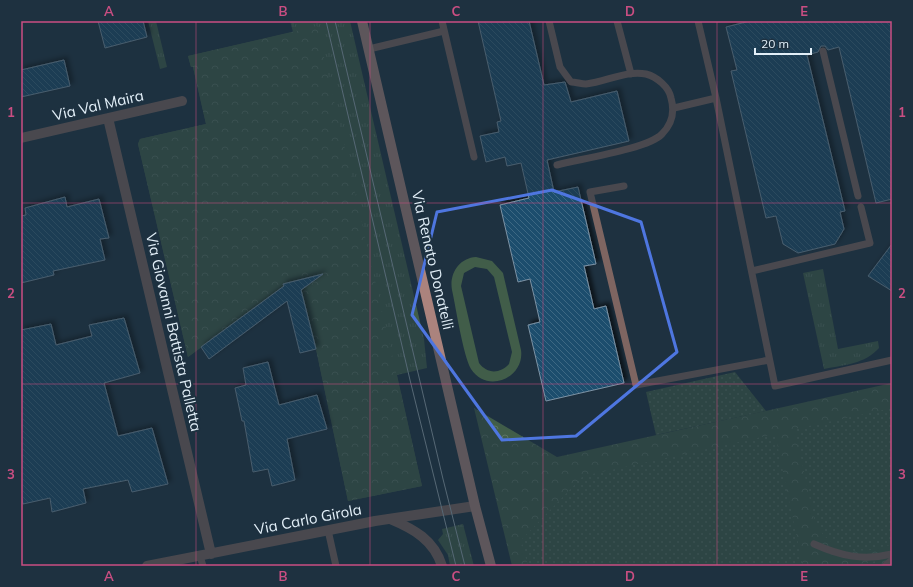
<svg xmlns="http://www.w3.org/2000/svg" width="913" height="587" font-family="Mulish,sans-serif">
  <style>
    .grass { fill: url(#grass-tufts) }
    .forest { fill: url(#forest-crowns) }
    .garden { fill: url(#garden-dots) }
    .pitch { fill: #415d49; fill-rule: evenodd }
    .building { fill: url(#building-back-hatch); stroke: #7c92a4; filter: url(#shadow) }
    .lines { fill: none; stroke-linecap: round; stroke-linejoin: round }
    .service { stroke: #7e6561; stroke-width: 7 }
    .minor { stroke: #7e6561; stroke-width: 10 }
    .tertiary { stroke: #7e6561; stroke-width: 10 }
    .secondary { stroke: #ab837d; stroke-width: 10 }
    .tram { stroke: #9babb6; stroke-width: 1 }
    .marked { fill: none; stroke: #4e76e0; stroke-width: 3; stroke-linejoin: round }
    .grid { fill: none; stroke: #ca4e82; stroke-width: 1; stroke-opacity: 0.55 }
    .labels { text-anchor: middle; dominant-baseline: central; stroke-width: 4; stroke-linejoin: round; paint-order: stroke }
    .street-label { font-size: 15px; fill: #e2eff8; stroke: #1e3140 }
    .neatline { fill: none; stroke: #ca4e82; stroke-width: 1.5 }
    .grid-label { font-size: 13px; text-anchor: middle; font-weight: bold; fill: #ca4e82 }
  </style>
  <defs>
    <pattern id="grass-tufts" width="24" height="20" patternUnits="userSpaceOnUse"><rect width="24" height="20" fill="#415d49"/><path d="M3 7l-1-3M5 7V3M7 7l1-3M15 17l-1-3M17 17v-4M19 17l1-3" fill="none" stroke="#5c7564"/></pattern>
    <pattern id="forest-crowns" width="20" height="18" patternUnits="userSpaceOnUse"><rect width="20" height="18" fill="#415d49"/><path d="M2 6a3 3 0 1 1 6 0M12 15a3 3 0 1 1 6 0" fill="none" stroke="#5c7564"/></pattern>
    <pattern id="garden-dots" width="8" height="8" patternUnits="userSpaceOnUse"><rect width="8" height="8" fill="#415d49"/><path d="M2 2h.1M6 6h.1" fill="none" stroke="#5c7564" stroke-width="1.8" stroke-linecap="round"/></pattern>
    <pattern id="building-back-hatch" width="6" height="6" patternUnits="userSpaceOnUse"><rect width="6" height="6" fill="#1d4d6d"/><path d="M-1 5l2 2M0 0l6 6M5-1l2 2" fill="none" stroke="#3e6783"/></pattern>
    <filter id="shadow"><feDropShadow dx="3.5" dy="-3.5" stdDeviation="2" flood-color="#0009"/></filter>
  </defs>
  <rect width="100%" height="100%" fill="#1e3140"/>
  <!-- grass -->
  <path class="grass" d="M 148,21 L 156,21 L 167,67 L 160,69 Z
    M 290,21 L 350,21 L 424,339 L 427,368 L 397,375 L 422,486 L 348,501 L 316,349 L 299,280 L 284,284 L 284,286 L 188,357 L 138,144 L 140,139 L 206,124 L 193,67 L 191,67 L 188,56 L 293,32 Z
    M 823,269 L 838,349 L 878,341 L 879,348 C 865,364 844,365 824,369 L 803,273 Z
    M 463,524 L 474,566 L 450,566 L 448,555 L 438,540 L 443,534 L 442,529 Z"/>
  <!-- forest -->
  <path class="forest" d="M 317,26 L 422,486 L 348,501 L 316,349 L 299,280 L 284,284 L 284,286 L 188,357 L 138,144 L 140,139 L 206,124 L 193,67 L 191,67 L 188,56 Z
    M 892,383 L 892,566 L 512,566 L 474,408 L 557,457 Z"/>
  <!-- garden -->
  <path class="garden" d="M 735,372 L 766,411 L 656,435 L 646,392 Z
    M 892,408 L 892,544 L 871,550 L 854,551 L 838,547 L 824,536 L 816,525 L 813,515 L 795,429 Z
    M 775,434 L 803,566 L 528,566 L 521,540 L 583,476 Z
    M 877,561 L 879,563 L 876,566 L 824,566 L 833,563 L 854,565 Z"/>
  <!-- pitch -->
  <path class="pitch" d="M 476,257 L 492,261 L 503,273 L 521,350 C 525,378 487,394 471,369 C 463,355 456,308 452,290 C 449,274 459,258 476,257 ZM 475,267 L 487,269 L 494,277 L 512,352 L 509,364 C 500,374 487,374 479,363 L 461,286 L 464,273 Z"/>
  <!-- building -->
  <path class="building" d="M 98,21 L 143,21 L 147,37 L 105,48 Z
    M 478,21 L 529,21 L 544,85 L 565,82 L 571,102 L 617,91 L 629,141 L 547,160 L 554,192 L 578,187 L 596,264 L 584,266 L 594,309 L 606,306 L 624,383 L 546,401 L 528,325 L 540,322 L 535,300 L 530,279 L 518,282 L 500,205 L 529,198 L 521,163 L 507,166 L 505,157 L 486,162 L 480,136 L 499,132 L 497,122 L 501,121 Z
    M 750,21 L 892,21 L 892,199 L 876,203 L 839,47 L 828,50 L 825,46 L 821,46 L 818,52 L 807,55 L 845,211 L 840,212 L 844,229 L 835,244 L 798,253 L 783,244 L 776,216 L 766,218 L 731,71 L 737,70 L 726,27 Z
    M 64,60 L 70,86 L 21,97 L 21,70 Z
    M 65,197 L 67,207 L 99,199 L 109,238 L 100,239 L 105,260 L 53,271 L 54,275 L 21,283 L 21,216 L 26,215 L 25,208 Z
    M 892,244 L 892,291 L 868,276 Z
    M 323,274 L 301,290 L 316,349 L 300,353 L 287,301 L 209,359 L 201,347 L 284,286 L 283,284 Z
    M 124,318 L 140,373 L 104,383 L 118,436 L 152,428 L 168,484 L 132,492 L 128,480 L 83,489 L 86,503 L 52,512 L 50,498 L 23,504 L 21,495 L 21,330 L 51,324 L 56,345 L 92,336 L 89,325 Z
    M 268,362 L 279,405 L 317,395 L 327,429 L 287,439 L 295,480 L 272,486 L 268,469 L 253,472 L 244,421 L 242,421 L 235,388 L 246,385 L 243,368 Z"/>
  <g class="lines">
    <!-- service -->
    <path class="service" d="M 442,21 L 474,157
      M 549,21 L 560,67 L 571,82 C 576,82 581,84 586,84 C 606,82 626,70 646,74 C 657,77 669,87 671,98 C 675,112 672,124 662,134 C 648,149 579,159 557,165
      M 617,21 L 631,74
      M 698,21 L 716,98 L 775,386 L 892,360
      M 369,49 L 444,31
      M 823,51 L 858,196
      M 674,108 L 716,98
      M 624,186 L 590,192 L 636,385 L 769,360
      M 752,271 L 870,243 L 861,207
      M 328,530 L 336,566
      M 814,544 C 841,556 863,561 892,554
      M 200,556 L 203,566"/>
    <!-- minor -->
    <path class="minor" d="M 108,118 L 211,554
      M 21,138 L 182,101
      M 390,519 C 414,529 434,540 442,566
      M 147,566 L 375,521 L 475,506"/>
    <!-- tertiary -->
    <path class="tertiary" d="M 887,566 L 892,562"/>
    <!-- secondary -->
    <path class="secondary" d="M 362,21 L 475,506 L 491,566"/>
    <!-- tram -->
    <path class="tram" d="M 326,21 L 410,380 L 456,566
      M 335,21 L 443,479 L 465,566"/>
  </g>
  <!-- marked area -->
  <path d="M0 0H913V587H0ZM 552,190 L 641,222 L 677,352 L 576,436 L 502,440 L 412,315 L 437,212 Z" fill="#1e3140" fill-opacity=".55" fill-rule="evenodd"/>
  <path class="marked" d="M 552,190 L 641,222 L 677,352 L 576,436 L 502,440 L 412,315 L 437,212 Z"/>
  <!-- grid -->
  <path class="grid" d="M 196,21 L 196,566M 370,21 L 370,566M 543,21 L 543,566M 717,21 L 717,566M 21,203 L 892,203M 21,384 L 892,384"/>
  <g class="labels">
    <!-- street labels -->
    <g class="street-label">
      <text transform="translate(98 105) rotate(-13)">Via Val Maira</text>
      <text transform="translate(433 260) rotate(77)">Via Renato Donatelli</text>
      <text transform="translate(174 332) rotate(77)">Via Giovanni Battista Palletta</text>
      <text transform="translate(308 519) rotate(-11)">Via Carlo Girola</text>
    </g>
  </g>
  <!-- border -->
  <rect width="913" height="587" fill="none" stroke="#1e3140" stroke-width="44"/>
  <!-- scale -->
  <path d="M755 48v6h56v-6" fill="none" stroke="#e2eff8" stroke-width="2"/>
  <text x="761" y="48" font-size="12" fill="#e2eff8" stroke="#1e3140" stroke-width="3" paint-order="stroke">20 m</text>
  <rect x="22" y="22" width="869" height="543" class="neatline"/>
  <g class="grid-label">
    <text x="109" y="16">A</text>
    <text x="283" y="16">B</text>
    <text x="456" y="16">C</text>
    <text x="630" y="16">D</text>
    <text x="804" y="16">E</text>
    <text x="11" y="117">1</text>
    <text x="902" y="117">1</text>
    <text x="11" y="298">2</text>
    <text x="902" y="298">2</text>
    <text x="11" y="479">3</text>
    <text x="902" y="479">3</text>
    <text x="109" y="581">A</text>
    <text x="283" y="581">B</text>
    <text x="456" y="581">C</text>
    <text x="630" y="581">D</text>
    <text x="804" y="581">E</text>
  </g>
</svg>
